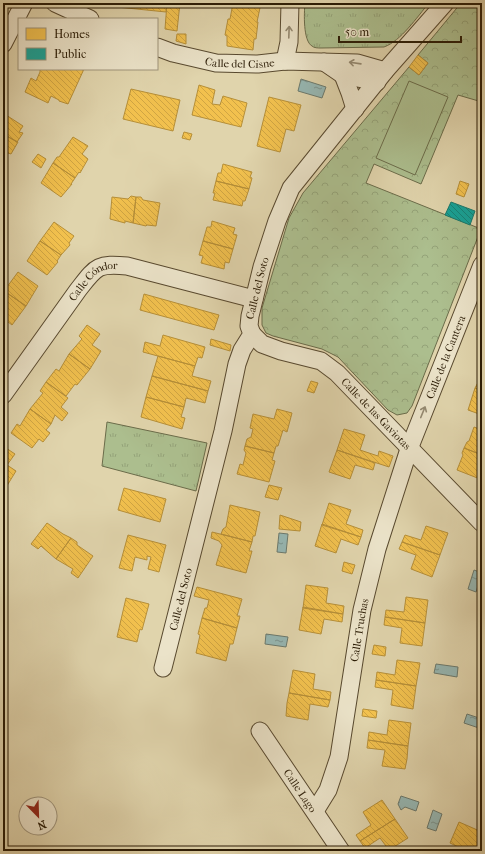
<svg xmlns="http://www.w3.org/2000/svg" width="485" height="854" font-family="'IM FELL French Canon',serif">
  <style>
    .grass { fill: url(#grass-tufts); stroke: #6b6c4a }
    .park { fill: url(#park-crowns); stroke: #6b6c4a }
    .pitch { fill: #acbe8e; stroke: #6b6c4a }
    .water { fill: url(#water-ripples); stroke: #6b796d }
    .homes { fill: url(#homes-back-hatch); stroke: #b68f38 }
    .public { fill: url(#public-back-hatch); stroke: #1d7a6c }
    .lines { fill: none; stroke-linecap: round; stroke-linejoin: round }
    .minor-casing { stroke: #58492f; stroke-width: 19 }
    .minor { stroke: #ebe3c9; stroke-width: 17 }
    .oneway { stroke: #948971 }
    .labels { text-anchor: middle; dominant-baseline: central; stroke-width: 4; stroke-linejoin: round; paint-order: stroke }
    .street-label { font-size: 11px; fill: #2a1b05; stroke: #ebe3c9 }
  </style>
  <defs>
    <pattern id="grass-tufts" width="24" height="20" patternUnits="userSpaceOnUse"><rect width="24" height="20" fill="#acbe8e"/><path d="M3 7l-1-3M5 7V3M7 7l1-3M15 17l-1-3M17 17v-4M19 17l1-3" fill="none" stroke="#94a379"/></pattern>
    <pattern id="park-crowns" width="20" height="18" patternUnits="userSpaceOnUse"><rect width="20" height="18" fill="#acbe8e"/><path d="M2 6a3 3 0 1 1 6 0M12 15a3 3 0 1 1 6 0" fill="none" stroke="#94a379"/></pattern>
    <pattern id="water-ripples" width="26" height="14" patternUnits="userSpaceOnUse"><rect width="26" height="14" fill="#96b7b3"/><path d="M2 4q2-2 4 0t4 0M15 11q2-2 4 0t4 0" fill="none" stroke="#7b9490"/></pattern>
    <pattern id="homes-back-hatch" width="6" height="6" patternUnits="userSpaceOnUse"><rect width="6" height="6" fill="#f2c14e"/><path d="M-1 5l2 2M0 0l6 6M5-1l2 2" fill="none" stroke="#d0a543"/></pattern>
    <pattern id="public-back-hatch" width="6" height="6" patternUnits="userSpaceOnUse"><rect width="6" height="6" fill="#17a398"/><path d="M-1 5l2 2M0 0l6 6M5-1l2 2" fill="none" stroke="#15847a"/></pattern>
  </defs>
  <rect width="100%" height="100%" fill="#e0d4ac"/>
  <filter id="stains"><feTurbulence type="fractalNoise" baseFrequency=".005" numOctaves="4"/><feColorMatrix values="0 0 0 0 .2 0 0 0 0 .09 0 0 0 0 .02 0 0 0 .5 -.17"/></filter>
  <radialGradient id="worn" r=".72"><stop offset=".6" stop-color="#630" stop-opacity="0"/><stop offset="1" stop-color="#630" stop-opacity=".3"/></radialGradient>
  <!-- grass -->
  <path class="grass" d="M 305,3 L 429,3 C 417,17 401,41 384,47 L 321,48 C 318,48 314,48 312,46 C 303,41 304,13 305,3 Z
    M 107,422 L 207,443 L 196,491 L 102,466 Z"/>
  <!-- park -->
  <path class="park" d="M 461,3 L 482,3 L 482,102 L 458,95 L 421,184 L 374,164 L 366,183 L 481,229 L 412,406 L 407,413 L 397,415 L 388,410 L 338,357 L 322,349 L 273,336 L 266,333 L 262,325 L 262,308 L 289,218 L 303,193 L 409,67 L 419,75 L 428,63 L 418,55 Z"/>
  <!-- pitch -->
  <path class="pitch" d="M 409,81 L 448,97 L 415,175 L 376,158 Z"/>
  <!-- water -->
  <path class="water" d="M 301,79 L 326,87 L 322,98 L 298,91 Z
    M 279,533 L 288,534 L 286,553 L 277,552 Z
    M 474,570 L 482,573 L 476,592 L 468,589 Z
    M 266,634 L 288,637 L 286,647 L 265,644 Z
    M 436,664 L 458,667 L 457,677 L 434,673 Z
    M 467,714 L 482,719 L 482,729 L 464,723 Z
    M 401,796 L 419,802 L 416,811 L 405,807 L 401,810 L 398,804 Z
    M 433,810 L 442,814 L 436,831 L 427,828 Z"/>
  <!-- homes -->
  <path class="homes" d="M 118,3 L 167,3 L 166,12 L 117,7 Z
    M 167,3 L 180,3 L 177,31 L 165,29 Z
    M 233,3 L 261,3 L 257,22 L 258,22 L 256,39 L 254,39 L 253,50 L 227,46 L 227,36 L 225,35 L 228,19 L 230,19 Z
    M 177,34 L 186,34 L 186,44 L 176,41 Z
    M 418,55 L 428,63 L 419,75 L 409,67 Z
    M 40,69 L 84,69 L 68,104 L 59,101 L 59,100 L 51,96 L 48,103 L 25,92 L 31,78 L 36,81 L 40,72 Z
    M 199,85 L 215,90 L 212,104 L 220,105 L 223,96 L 247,103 L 241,127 L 192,115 Z
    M 131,89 L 180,100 L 173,131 L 123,119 Z
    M 269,97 L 301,105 L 294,131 L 286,129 L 280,152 L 257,146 Z
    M 3,113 L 23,126 L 19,132 L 23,133 L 17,142 L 3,134 Z
    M 184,132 L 192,134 L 190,140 L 182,138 Z
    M 3,134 L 18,142 L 11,154 L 8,153 L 5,159 L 3,158 Z
    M 73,137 L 88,146 L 82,154 L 88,159 L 80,173 L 79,172 L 75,178 L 53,163 L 57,157 L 59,157 Z
    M 38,154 L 46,159 L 41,168 L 32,162 Z
    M 53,163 L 75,178 L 71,184 L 72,184 L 61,197 L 41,183 Z
    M 223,164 L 252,172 L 250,177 L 252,178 L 249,189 L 216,181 L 218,173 L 221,173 Z
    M 216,181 L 249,189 L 245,201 L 243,201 L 242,206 L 213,200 L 215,193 L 213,193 Z
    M 460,181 L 469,184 L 464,197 L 456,194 Z
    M 131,196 L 136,197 L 133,223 L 125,221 L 125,223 L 110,219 L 112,197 L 128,199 Z
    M 136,197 L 141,197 L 143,200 L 160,203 L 156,226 L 147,225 L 146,226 L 133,223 Z
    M 212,221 L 235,228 L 233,234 L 237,235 L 233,249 L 203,241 L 207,227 L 211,227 Z
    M 54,222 L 74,236 L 69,243 L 70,245 L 61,255 L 40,241 Z
    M 40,241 L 61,255 L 57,261 L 58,262 L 47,275 L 27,261 Z
    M 203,241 L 233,249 L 229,263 L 225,262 L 224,269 L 201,263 L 203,256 L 199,255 Z
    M 18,272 L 38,286 L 26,306 L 4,291 Z
    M 4,291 L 26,306 L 12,325 L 3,318 Z
    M 144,294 L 219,315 L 214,330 L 140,310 Z
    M 87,325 L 100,334 L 92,345 L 101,351 L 90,369 L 69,354 L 82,339 L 79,336 Z
    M 163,335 L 205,347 L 202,358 L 198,357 L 195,366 L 143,352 L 145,342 L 160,346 Z
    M 211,339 L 231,345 L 230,351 L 210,345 Z
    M 69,354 L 90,369 L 77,385 L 75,384 L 66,396 L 46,382 L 56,369 L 59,371 Z
    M 158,356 L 195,366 L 192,376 L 211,381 L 208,391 L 152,376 Z
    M 482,375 L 482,391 L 475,388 Z
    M 152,376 L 208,391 L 205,403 L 186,398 L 184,407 L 146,397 Z
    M 311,381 L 318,383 L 314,393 L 307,391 Z
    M 46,382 L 68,398 L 61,407 L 68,413 L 62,421 L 55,415 L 51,424 L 30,409 L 43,393 L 40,391 Z
    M 475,388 L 482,391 L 482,415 L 468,410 Z
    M 146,397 L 184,407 L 181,417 L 185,418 L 182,429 L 141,417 Z
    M 30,409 L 51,424 L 46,430 L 50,433 L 43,442 L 39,439 L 32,448 L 11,433 L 17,424 L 20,426 Z
    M 277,409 L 292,413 L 287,432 L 283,430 L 278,446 L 276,446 L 274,453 L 245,446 L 247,439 L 251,437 L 253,429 L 250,428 L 253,414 L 274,419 Z
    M 474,427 L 482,430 L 482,455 L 464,448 L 467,442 L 469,441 Z
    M 344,429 L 365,435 L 360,450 L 378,456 L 379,451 L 393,456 L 389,467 L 337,450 Z
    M 3,446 L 15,454 L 7,465 L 16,471 L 5,489 L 3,487 Z
    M 245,446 L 274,453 L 272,460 L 275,461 L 269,482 L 237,474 L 240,464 L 243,465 L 246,453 L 244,450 Z
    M 464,448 L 482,455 L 482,474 L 480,479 L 457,470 L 463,455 L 462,453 Z
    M 337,450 L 375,463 L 373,470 L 355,465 L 350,479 L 329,472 Z
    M 269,485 L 282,488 L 278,500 L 265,497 Z
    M 124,488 L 166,499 L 160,522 L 118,510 Z
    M 329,503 L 351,510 L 346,524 L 363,530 L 361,537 L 322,525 Z
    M 230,505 L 260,512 L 255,536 L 253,536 L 252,542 L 221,534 L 223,529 L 226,527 Z
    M 280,515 L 301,522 L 300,531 L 279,529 Z
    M 47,523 L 63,534 L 71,538 L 56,559 L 41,546 L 38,549 L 31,544 Z
    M 322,524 L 361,537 L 358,545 L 341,539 L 336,553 L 315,546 Z
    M 426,526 L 448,533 L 440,555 L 402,542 L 405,535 L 421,540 Z
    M 212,532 L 252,542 L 249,551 L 252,551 L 246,573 L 216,565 L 222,545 L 219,541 L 211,538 Z
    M 128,535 L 166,545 L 159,572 L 148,569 L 151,557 L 147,556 L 147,560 L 135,557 L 132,571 L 119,568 Z
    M 71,538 L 77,542 L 77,545 L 93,556 L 78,578 L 71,573 L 73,569 L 56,559 Z
    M 402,542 L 440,555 L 432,577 L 411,569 L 416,555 L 399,549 Z
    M 344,562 L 355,565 L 352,574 L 342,571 Z
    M 306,585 L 328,588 L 326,603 L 344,606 L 343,614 L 303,608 Z
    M 197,587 L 242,599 L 237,616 L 240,616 L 237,628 L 202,618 L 205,608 L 207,608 L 209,600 L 194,596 Z
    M 406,597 L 428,600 L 425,623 L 385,617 L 386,610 L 404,612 Z
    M 126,598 L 149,604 L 142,630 L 140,629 L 137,642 L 117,637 Z
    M 303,607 L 343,614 L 342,622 L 324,619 L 321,634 L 299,630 Z
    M 385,617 L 425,623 L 422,646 L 400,643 L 402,628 L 384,625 Z
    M 202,618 L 237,628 L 233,644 L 230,644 L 226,661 L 196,653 L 200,635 L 198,634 Z
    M 374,645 L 386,647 L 385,656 L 372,654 Z
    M 397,660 L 420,663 L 416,686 L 376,680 L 377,672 L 395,675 Z
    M 293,670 L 315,674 L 313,689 L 331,692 L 330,700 L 289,693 Z
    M 376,680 L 416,686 L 413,709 L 391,705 L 393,690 L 375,687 Z
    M 289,693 L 330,700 L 328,707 L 310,704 L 308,720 L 286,716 L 287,703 Z
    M 363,709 L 377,711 L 376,718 L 362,716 Z
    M 389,720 L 411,723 L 408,746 L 368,740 L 369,732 L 387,735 Z
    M 368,740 L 408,746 L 407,759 L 405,769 L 382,766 L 385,750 L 367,748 Z
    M 382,800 L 395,819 L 360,841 L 356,835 L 371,825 L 363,812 Z
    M 395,819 L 408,838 L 389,850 L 380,838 L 365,848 L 360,841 Z
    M 459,822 L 482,832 L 482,851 L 467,851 L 450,843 Z"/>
  <!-- public -->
  <path class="public" d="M 451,202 L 475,211 L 470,225 L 445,215 Z"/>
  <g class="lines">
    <!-- minor casing -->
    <g class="minor-casing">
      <g id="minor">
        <path d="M 55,3 L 90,19"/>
        <path d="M 3,44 L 24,3"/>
        <path id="s1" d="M 157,47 L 173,53 L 216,63 L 258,64 L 285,61 L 357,63 L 385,71"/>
        <path d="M 285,61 L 289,42 L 290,3"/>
        <path d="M 324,62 L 343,75 L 377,82"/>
        <path d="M 343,75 L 350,93 L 355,109"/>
        <path id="s2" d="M 252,334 L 262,344 L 281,351 L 321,361 L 337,373 L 482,523"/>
        <path id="s3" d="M 3,395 L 78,290 C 96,267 97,263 127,266 L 254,299"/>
        <path id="s4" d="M 163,668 L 223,431 L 237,364 L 242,350 L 252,334 L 249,326 L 250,316 L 262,267 L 277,221 L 291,188 L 385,71 L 445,3"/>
        <path id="s5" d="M 260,731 L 341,851"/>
        <path id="s6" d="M 315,811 L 328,790 L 339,757 L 362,610 L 377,549 L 409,449 L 482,265"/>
      </g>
    </g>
    <!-- minor -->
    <use href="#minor" class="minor"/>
  </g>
  <!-- one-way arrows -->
  <defs><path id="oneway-shaft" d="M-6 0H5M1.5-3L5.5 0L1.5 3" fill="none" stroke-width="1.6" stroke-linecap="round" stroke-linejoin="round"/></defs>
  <g class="oneway">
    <use href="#oneway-shaft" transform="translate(289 32) rotate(-88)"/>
    <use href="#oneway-shaft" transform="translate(355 63) rotate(-172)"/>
    <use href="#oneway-shaft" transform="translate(423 412) rotate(-68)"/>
  </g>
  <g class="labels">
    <!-- street labels -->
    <g class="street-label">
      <text stroke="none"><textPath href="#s1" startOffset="85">Calle del Cisne</textPath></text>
      <text stroke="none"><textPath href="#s3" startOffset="148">Calle Cóndor</textPath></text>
      <text stroke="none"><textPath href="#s4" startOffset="394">Calle del Soto</textPath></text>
      <text stroke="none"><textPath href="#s6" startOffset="475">Calle de la Cantera</textPath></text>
      <text stroke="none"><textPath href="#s2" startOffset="152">Calle de las Gaviotas</textPath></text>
      <text stroke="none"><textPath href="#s4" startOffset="71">Calle del Soto</textPath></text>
      <text stroke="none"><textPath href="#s6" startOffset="188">Calle Truchas</textPath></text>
      <text stroke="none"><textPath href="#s5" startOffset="72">Calle Lago</textPath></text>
    </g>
  </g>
  <!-- margin -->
  <rect width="485" height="854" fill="none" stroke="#e0d4ac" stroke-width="16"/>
  <rect x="4" y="4" width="477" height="846" fill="none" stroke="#2a1b05" stroke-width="2"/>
  <rect x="8" y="8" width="469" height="838" fill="none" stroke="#2a1b05"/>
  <!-- legend -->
  <rect x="18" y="18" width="140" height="52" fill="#ebe3c9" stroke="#9e937b"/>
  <rect x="26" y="28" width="20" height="12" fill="#f2c14e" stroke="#9e937b"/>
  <text x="54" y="38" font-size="12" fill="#2a1b05">Homes</text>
  <rect x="26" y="48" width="20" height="12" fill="#17a398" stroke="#9e937b"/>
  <text x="54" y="58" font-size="12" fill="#2a1b05">Public</text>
  <!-- north arrow -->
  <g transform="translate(38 816) rotate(157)"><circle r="19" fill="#ebe3c9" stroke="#9e937b"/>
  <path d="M0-3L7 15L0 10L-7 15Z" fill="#8f2418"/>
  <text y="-6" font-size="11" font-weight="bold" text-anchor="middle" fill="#2a1b05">N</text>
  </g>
  <!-- scale -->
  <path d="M339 36v6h122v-6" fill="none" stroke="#2a1b05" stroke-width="2"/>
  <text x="345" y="36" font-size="12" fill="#2a1b05" stroke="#ebe3c9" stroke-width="3" paint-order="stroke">50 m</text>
  <rect width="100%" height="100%" filter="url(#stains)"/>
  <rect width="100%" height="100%" fill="url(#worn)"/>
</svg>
